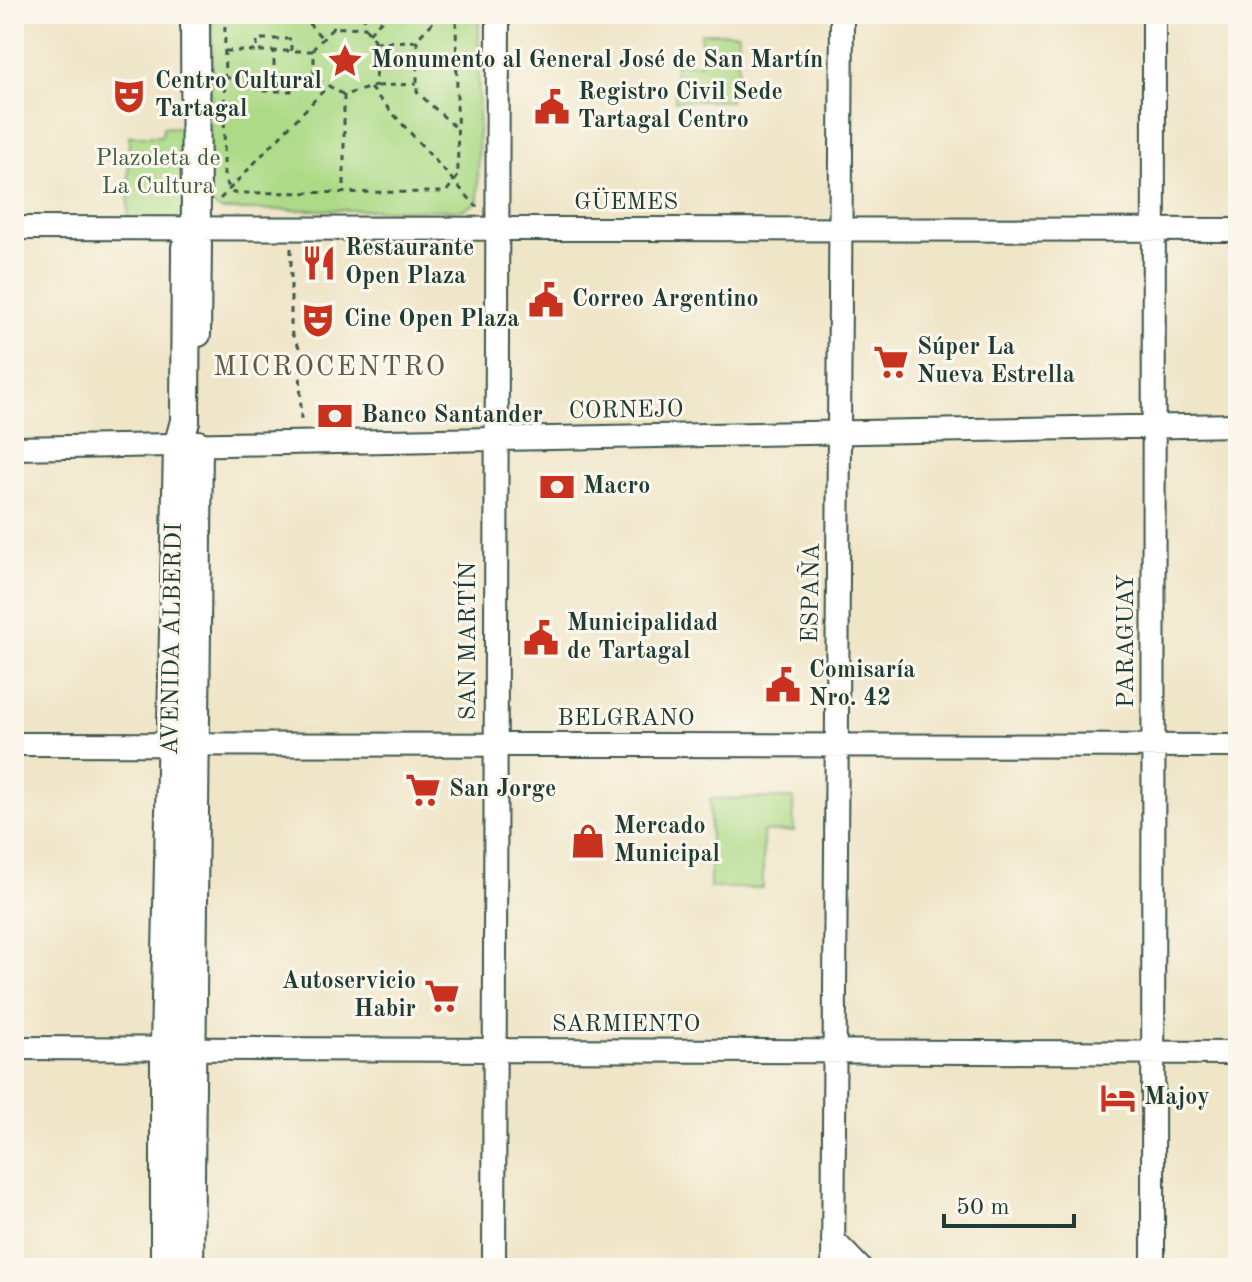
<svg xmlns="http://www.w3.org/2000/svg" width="1252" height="1282" font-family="'Old Standard TT',serif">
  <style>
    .green { fill: #acda86; stroke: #668c5d; stroke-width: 2 }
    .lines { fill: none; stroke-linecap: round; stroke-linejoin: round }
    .minor-casing { stroke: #3e564a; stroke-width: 26 }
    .major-casing { stroke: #3e564a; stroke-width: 32 }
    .path { stroke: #3e564a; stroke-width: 3; stroke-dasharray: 6 6; stroke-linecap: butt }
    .minor { stroke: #fff; stroke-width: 22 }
    .major { stroke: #fff; stroke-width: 28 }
    .labels { text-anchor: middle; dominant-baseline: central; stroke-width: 6; stroke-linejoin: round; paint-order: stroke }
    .poi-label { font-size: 24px; font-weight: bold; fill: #1f3d34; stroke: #fbf7ec; text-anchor: start }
    .park-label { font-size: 24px; fill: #3b5c44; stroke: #fbf7ec }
    .street-label { font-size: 24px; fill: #1f3d34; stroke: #fbf7ec }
    .quarter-label { font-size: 28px; letter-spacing: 2px; fill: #5f5c4b; stroke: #fbf7ec }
  </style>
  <rect width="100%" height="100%" fill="#fbf7ec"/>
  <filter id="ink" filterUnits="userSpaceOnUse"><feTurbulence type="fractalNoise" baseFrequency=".0125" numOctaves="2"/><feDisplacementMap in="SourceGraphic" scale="16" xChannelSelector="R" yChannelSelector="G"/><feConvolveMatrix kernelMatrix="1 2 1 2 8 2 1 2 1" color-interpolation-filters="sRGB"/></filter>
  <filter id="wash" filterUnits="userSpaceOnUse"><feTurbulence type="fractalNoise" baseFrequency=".006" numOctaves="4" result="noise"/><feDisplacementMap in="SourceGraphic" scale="32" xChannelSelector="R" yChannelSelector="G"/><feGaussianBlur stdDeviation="1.8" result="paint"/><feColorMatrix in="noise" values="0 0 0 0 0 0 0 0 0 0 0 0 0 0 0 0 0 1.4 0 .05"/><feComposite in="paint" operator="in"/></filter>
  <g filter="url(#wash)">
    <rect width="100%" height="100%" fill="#efe5c7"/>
    <!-- green -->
    <path class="green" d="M 212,14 L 479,14 L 478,202 L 463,210 L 221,210 L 212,205 L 209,196 Z
      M 701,33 L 738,33 L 738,88 L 730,88 L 730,101 L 675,101 L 675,64 L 701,64 Z
      M 163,127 L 187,128 L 184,220 L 128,224 L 129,136 L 162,136 Z
      M 793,798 L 794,831 L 763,832 L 763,888 L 710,888 L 710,799 Z"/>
  </g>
  <g filter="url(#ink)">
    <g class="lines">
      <!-- minor casing -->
      <g class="minor-casing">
        <path id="minor" d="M 14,228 L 1238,230
          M 196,229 L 200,244 L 199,335
          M 14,448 L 1238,425
          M 14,744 L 1238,746
          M 14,1048 L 1238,1053
          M 833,1240 L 860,1268
          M 494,1268 L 498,14
          M 833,1268 L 842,14
          M 1153,1268 L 1154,14"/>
      </g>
      <!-- major casing -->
      <g class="major-casing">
        <path id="major" d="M 165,1268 L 165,1046 L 178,447 L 185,421 L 186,247 L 196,229 L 195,14
          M 189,1268 L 198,445"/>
      </g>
      <!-- path -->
      <path class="path" d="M 225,14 L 224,179 L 233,193 L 446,192 L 458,176 L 456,14
        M 300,14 L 322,38
        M 332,14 L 333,28
        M 364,14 L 365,26
        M 441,14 L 417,39 L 417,92 L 456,128
        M 365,27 L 374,40 L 376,86 L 344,95 L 314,77 L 314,48 L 333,28 Z
        M 369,33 L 388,14
        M 375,42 L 417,41
        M 225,51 L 257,51
        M 291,51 L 291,39 L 257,39 L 257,51 L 314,51
        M 291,77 L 291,91 L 257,91 L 257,78 L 314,77
        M 224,78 L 257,78
        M 274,78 L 274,51
        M 377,86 L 417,84
        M 370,88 L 477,207
        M 344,95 L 344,193
        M 220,199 L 328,86
        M 291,248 L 291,332 L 300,349 L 301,422"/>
      <!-- minor -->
      <use href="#minor" class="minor"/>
      <!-- major -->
      <use href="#major" class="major"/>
    </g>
  </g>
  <!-- icons -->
  <defs>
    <g id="sight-bare" transform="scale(2.76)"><path d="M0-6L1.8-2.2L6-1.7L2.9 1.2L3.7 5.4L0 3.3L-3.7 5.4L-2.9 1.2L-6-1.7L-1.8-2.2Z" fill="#c8321e" stroke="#fbf7ec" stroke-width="2.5" paint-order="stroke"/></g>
    <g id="theatre-bare" transform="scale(2.76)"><path d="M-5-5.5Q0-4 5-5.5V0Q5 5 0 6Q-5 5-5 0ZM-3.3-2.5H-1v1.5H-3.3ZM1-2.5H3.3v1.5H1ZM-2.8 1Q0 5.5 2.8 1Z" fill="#c8321e" stroke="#fbf7ec" stroke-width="2.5" paint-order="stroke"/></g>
    <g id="civic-bare" transform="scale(2.76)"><path d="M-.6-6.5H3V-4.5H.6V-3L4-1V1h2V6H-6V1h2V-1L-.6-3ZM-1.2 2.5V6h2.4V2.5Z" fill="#c8321e" stroke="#fbf7ec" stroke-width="2.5" paint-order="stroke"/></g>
    <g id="restaurant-bare" transform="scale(2.76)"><path d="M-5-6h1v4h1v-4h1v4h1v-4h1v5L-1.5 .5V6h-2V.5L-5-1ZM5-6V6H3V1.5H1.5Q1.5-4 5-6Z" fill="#c8321e" stroke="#fbf7ec" stroke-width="2.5" paint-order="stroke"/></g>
    <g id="supermarket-bare" transform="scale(2.76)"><path d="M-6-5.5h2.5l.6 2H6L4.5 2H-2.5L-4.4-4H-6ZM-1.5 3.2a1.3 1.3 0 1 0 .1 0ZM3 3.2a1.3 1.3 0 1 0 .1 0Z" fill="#c8321e" stroke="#fbf7ec" stroke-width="2.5" paint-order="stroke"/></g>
    <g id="bank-bare" transform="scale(2.76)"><path d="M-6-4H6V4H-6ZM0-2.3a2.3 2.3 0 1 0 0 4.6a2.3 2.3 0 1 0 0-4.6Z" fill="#c8321e" stroke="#fbf7ec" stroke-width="2.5" paint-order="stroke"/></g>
    <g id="shop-bare" transform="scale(2.76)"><path d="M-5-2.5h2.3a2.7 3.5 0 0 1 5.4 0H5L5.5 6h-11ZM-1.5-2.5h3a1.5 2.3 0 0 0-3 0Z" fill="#c8321e" stroke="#fbf7ec" stroke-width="2.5" paint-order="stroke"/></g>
    <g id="hotel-bare" transform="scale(2.76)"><path d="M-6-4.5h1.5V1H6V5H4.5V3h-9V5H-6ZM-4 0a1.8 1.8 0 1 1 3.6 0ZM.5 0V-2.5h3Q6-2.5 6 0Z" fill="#c8321e" stroke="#fbf7ec" stroke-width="2.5" paint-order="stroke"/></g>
  </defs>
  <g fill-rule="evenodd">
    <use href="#sight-bare" x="345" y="61"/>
    <use href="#theatre-bare" x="129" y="96"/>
    <use href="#civic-bare" x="552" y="107"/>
    <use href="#restaurant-bare" x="319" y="263"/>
    <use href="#civic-bare" x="546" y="300"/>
    <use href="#theatre-bare" x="318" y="320"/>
    <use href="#supermarket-bare" x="891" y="362"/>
    <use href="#bank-bare" x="335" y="416"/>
    <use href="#bank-bare" x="557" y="487"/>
    <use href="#civic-bare" x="541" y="638"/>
    <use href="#civic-bare" x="783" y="685"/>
    <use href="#supermarket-bare" x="423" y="790"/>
    <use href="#shop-bare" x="588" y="841"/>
    <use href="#supermarket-bare" x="442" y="996"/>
    <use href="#hotel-bare" x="1118" y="1098"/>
  </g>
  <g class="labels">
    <!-- poi labels -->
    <g class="poi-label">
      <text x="371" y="61">Monumento al General José de San Martín</text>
      <text x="155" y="82">Centro Cultural<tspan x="155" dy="28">Tartagal</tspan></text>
      <text x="578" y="93">Registro Civil Sede<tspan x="578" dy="28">Tartagal Centro</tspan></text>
      <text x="345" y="249">Restaurante<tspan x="345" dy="28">Open Plaza</tspan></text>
      <text x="572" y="300">Correo Argentino</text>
      <text x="344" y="320">Cine Open Plaza</text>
      <text x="917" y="348">Súper La<tspan x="917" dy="28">Nueva Estrella</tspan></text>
      <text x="361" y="416">Banco Santander</text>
      <text x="583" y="487">Macro</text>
      <text x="567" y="624">Municipalidad<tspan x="567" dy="28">de Tartagal</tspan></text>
      <text x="809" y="671">Comisaría<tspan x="809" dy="28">Nro. 42</tspan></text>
      <text x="449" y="790">San Jorge</text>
      <text x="614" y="827">Mercado<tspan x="614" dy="28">Municipal</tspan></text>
      <text x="416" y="982" text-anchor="end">Autoservicio<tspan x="416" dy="28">Habir</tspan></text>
      <text x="1144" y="1098">Majoy</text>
    </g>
    <!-- park labels -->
    <g class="park-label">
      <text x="158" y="159">Plazoleta de<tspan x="158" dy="28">La Cultura</tspan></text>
    </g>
    <!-- street labels -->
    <g class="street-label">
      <text x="626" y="203">GÜEMES</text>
      <text transform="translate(626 411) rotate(-1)">CORNEJO</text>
      <text transform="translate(812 593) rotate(-89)">ESPAÑA</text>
      <text transform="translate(173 639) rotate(-89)">AVENIDA ALBERDI</text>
      <text transform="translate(469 641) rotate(-90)">SAN MARTÍN</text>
      <text transform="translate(1127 641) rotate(-90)">PARAGUAY</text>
      <text x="626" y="719">BELGRANO</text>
      <text x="626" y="1025">SARMIENTO</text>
    </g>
    <!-- quarter labels -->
    <g class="quarter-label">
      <text x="330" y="368">MICROCENTRO</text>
    </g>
  </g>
  <!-- margin -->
  <rect width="1252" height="1282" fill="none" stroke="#fbf7ec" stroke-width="48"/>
  <!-- scale -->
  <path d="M944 1214v12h130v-12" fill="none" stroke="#1f3d34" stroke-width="4"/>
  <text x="956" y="1214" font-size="24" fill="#1f3d34" stroke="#fbf7ec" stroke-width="6" paint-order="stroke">50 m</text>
</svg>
